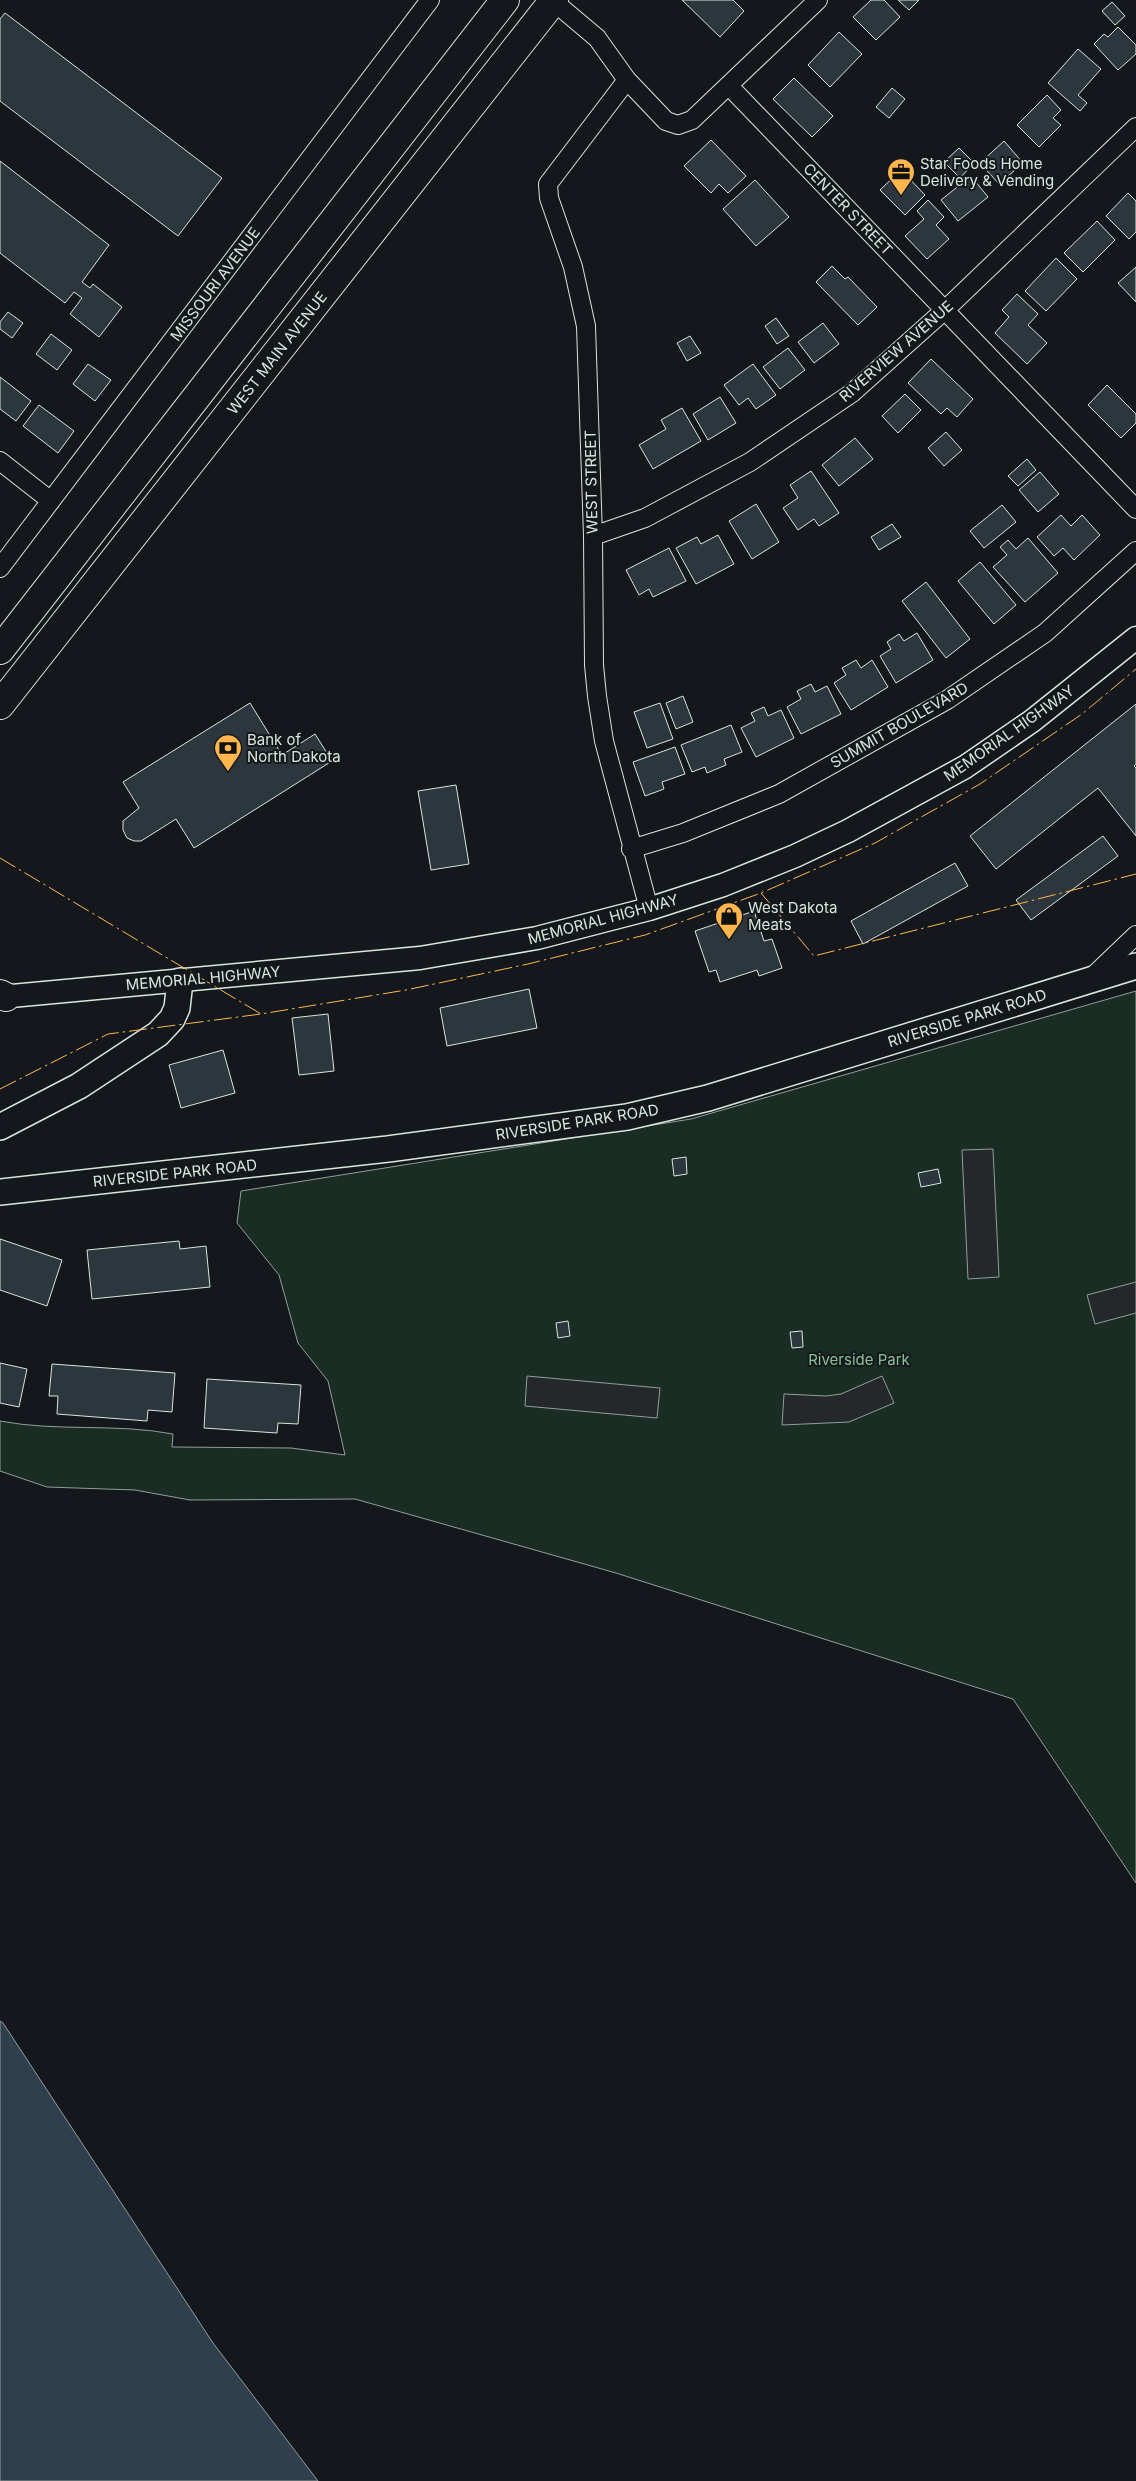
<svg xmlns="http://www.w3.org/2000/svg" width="1136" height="2481" font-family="Inter,sans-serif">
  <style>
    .green { fill: #1a2d24; stroke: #939e99 }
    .parking { fill: #24282b; stroke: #939e99 }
    .water { fill: #2f3f4d; stroke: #939e99 }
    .building { fill: #2c363c; stroke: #d8e6dc }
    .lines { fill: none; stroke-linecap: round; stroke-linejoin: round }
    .minor-casing { stroke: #d8e6dc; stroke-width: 20 }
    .tertiary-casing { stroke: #d8e6dc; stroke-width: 25 }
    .secondary-casing { stroke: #d8e6dc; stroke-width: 28 }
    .primary-casing { stroke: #d8e6dc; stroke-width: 30 }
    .minor { stroke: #14181c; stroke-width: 18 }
    .tertiary { stroke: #14181c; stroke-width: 22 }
    .secondary { stroke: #14181c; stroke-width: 25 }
    .primary { stroke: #14181c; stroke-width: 28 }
    .power { stroke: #ffb74d; stroke-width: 1; stroke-dasharray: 18 4 2.5 4; stroke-linecap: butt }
    .labels { text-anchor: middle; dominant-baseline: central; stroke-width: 4; stroke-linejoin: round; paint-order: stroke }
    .poi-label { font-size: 15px; fill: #d8e6dc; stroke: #14181c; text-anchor: start }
    .street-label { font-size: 15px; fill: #d8e6dc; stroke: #14181c }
    .park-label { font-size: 15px; fill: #8ac095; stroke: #14181c }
  </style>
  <rect width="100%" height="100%" fill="#14181c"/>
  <!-- green -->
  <path class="green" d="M 1136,991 L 1136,1883 L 1013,1699 L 616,1573 L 355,1499 L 190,1500 L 135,1490 L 47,1487 L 0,1471 L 0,1421 C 57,1432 116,1423 173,1434 L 172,1447 L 291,1448 L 345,1455 L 328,1381 L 298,1343 L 279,1275 L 237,1223 L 241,1191 L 691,1119 Z"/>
  <!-- parking -->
  <path class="parking" d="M 993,1149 L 999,1277 L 968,1279 L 962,1150 Z
    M 1136,1282 L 1136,1313 L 1095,1324 L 1087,1295 Z
    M 527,1376 L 660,1388 L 657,1418 L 525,1406 Z
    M 882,1376 L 894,1403 L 849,1422 L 782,1425 L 784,1394 L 826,1396 L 841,1394 Z"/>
  <!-- water -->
  <path class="water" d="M 0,2021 L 3,2023 L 213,2343 L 318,2481 L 0,2481 Z"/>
  <!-- building -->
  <path class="building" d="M 682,0 L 733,0 L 744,11 L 720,37 Z
    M 871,0 L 884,0 L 900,17 L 876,40 L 853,17 Z
    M 898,0 L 919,0 L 909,10 Z
    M 1112,2 L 1125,16 L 1115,25 L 1102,11 Z
    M 5,13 L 222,178 L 178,236 L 0,101 L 0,19 Z
    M 1118,27 L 1136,45 L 1136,54 L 1118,70 L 1094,44 L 1104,34 L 1108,37 Z
    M 839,32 L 862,54 L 830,87 L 808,65 Z
    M 1078,49 L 1101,69 L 1078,95 L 1087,103 L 1080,111 L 1048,83 Z
    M 794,78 L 833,116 L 812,137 L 773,99 Z
    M 892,88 L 905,99 L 889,118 L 876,107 Z
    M 1047,95 L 1061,110 L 1053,118 L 1061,125 L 1039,147 L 1017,125 Z
    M 711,140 L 746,176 L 728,193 L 719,184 L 711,193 L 684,166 Z
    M 1004,141 L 1023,163 L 999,184 L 980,163 Z
    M 959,148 L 974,163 L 960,178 L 944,162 Z
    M 0,161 L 109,245 L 82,282 L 90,288 L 93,284 L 122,307 L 99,337 L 70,314 L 82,298 L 74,292 L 65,303 L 0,253 Z
    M 901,170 L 925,195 L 905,215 L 880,190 Z
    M 971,176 L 988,197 L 958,221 L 941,200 Z
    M 755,180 L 789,217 L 756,246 L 723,209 Z
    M 1128,193 L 1136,201 L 1136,232 L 1129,239 L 1106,216 Z
    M 928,200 L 944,217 L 936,225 L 949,239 L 927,259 L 905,236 L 924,219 L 917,211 Z
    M 1097,221 L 1115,240 L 1083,272 L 1064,253 Z
    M 1056,258 L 1077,279 L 1046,311 L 1025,291 Z
    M 832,266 L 845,279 L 848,277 L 877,307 L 858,325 L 816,282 Z
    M 1136,267 L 1136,302 L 1118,283 Z
    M 1017,294 L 1038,314 L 1028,325 L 1047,343 L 1027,364 L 995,333 L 1009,317 L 1002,310 Z
    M 8,312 L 23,323 L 12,338 L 0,329 L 0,322 Z
    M 776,318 L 789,336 L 777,344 L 765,326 Z
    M 823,323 L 839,344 L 814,363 L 798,342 Z
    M 51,334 L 72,350 L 57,370 L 36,354 Z
    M 690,336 L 701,353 L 687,361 L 677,343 Z
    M 788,348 L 805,370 L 780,389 L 763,367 Z
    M 931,359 L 973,399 L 957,417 L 947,408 L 941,414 L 908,383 Z
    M 88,364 L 111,380 L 95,401 L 73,384 Z
    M 753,364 L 776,395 L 756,409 L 748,398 L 739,405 L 724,385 Z
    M 0,377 L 31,401 L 16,421 L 0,409 Z
    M 1107,385 L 1136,414 L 1136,423 L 1121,438 L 1088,405 Z
    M 905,394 L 921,410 L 898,433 L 882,416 Z
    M 720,397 L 736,423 L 708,440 L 693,414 Z
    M 39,405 L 74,431 L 58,453 L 23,426 Z
    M 682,408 L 701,441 L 653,469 L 639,445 L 666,429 L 661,420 Z
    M 946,432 L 962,450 L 944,466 L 928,448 Z
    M 855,438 L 873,459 L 839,486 L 822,465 Z
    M 1027,459 L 1036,470 L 1018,486 L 1008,476 Z
    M 811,471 L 839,513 L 819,526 L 814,519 L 798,530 L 783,508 L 798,498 L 790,485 Z
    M 1040,472 L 1059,494 L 1038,512 L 1019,490 Z
    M 756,504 L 779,542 L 752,559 L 729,521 Z
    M 1002,505 L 1016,522 L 984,548 L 970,531 Z
    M 1061,515 L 1071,526 L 1082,515 L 1100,535 L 1074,560 L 1063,548 L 1054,556 L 1037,537 Z
    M 892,524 L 901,537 L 879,550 L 871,537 Z
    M 718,535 L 734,564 L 696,584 L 676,548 L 697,537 L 701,544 Z
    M 1028,538 L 1058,573 L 1025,602 L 993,567 L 1007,555 L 1000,547 L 1008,540 L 1016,549 Z
    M 669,548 L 686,581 L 653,597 L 649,589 L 639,595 L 626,570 Z
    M 980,562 L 1016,605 L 994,624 L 958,581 Z
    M 926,582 L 970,639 L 946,658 L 902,601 Z
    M 917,633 L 933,660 L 896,683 L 880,656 L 891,649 L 887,642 L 899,634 L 904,641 Z
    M 856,660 L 861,668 L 872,660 L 888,687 L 851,710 L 834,683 L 846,675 L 842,668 Z
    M 811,684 L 815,692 L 827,686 L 841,714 L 801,734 L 787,707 L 801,699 L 797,691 Z
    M 683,696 L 693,722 L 676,729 L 666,703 Z
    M 250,703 L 282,755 L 315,734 L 332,761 L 194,848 L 176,819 L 141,841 L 134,841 L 127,838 L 123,830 L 123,821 L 139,808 L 123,782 Z
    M 660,703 L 673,739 L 647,748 L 634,712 Z
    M 1136,704 L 1136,764 L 1134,766 L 1136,768 L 1136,836 L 1098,788 L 996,869 L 970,836 Z
    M 764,707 L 768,716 L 781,710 L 794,738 L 756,757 L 741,728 L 755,721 L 751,713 Z
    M 731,725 L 742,752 L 724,759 L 726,765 L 707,773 L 705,767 L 692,772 L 681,745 Z
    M 675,747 L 685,774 L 662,782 L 664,789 L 645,796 L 633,762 Z
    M 456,785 L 469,864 L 431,870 L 418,791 Z
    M 1103,836 L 1118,856 L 1031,920 L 1016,900 Z
    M 955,863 L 968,886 L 863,944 L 851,921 Z
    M 754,911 L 764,941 L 772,939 L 782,968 L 759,976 L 757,970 L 720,982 L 716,970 L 709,972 L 695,931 Z
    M 529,989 L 537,1028 L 447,1046 L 440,1008 Z
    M 328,1014 L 334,1071 L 299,1075 L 292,1018 Z
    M 223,1050 L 235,1093 L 181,1108 L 169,1065 Z
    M 686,1157 L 687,1174 L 674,1176 L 672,1159 Z
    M 938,1169 L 941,1183 L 921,1187 L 918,1173 Z
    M 0,1239 L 62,1260 L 47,1306 L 0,1290 Z
    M 179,1241 L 180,1249 L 206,1246 L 210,1287 L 92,1299 L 87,1250 Z
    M 568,1321 L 570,1336 L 558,1338 L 556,1323 Z
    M 802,1331 L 803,1347 L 792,1348 L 790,1332 Z
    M 0,1363 L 27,1369 L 19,1407 L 0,1403 Z
    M 52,1364 L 175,1373 L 172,1412 L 148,1410 L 147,1421 L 57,1414 L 58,1396 L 49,1396 Z
    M 207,1379 L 301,1385 L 298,1424 L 278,1423 L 277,1433 L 204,1428 Z"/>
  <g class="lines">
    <!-- minor casing -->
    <g class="minor-casing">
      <path id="minor" d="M 552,0 L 597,38 L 627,80 L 666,121 L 678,125 L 692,120 L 818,0
        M 627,80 L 548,184 L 549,198 L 573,267 L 586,326 L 593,536 L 594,665 L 597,696 L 604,741 L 649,909
        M 729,86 L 1136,509
        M 0,461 L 51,501
        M 593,536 L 645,518 L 750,462 L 852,393 L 946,309 L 1136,127
        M 0,568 L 430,0
        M 631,849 L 683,833 L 779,794 L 947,700 L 1045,633 L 1136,551
        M 1091,978 L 1136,935"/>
    </g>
    <!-- tertiary casing -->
    <g class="tertiary-casing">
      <path id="tertiary" d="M 0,997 L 420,958 L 537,938 L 649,909 L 723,885 L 795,856 L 848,831 L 965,767 L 1032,721 L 1136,638"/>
    </g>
    <!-- secondary casing -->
    <g class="secondary-casing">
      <path id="secondary" d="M 0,1127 L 79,1086 L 158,1034 L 172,1019 L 177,1008 L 180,981
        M 0,1192 L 388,1149 L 627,1117 L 708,1098 L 1136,966"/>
    </g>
    <!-- primary casing -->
    <g class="primary-casing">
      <path id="primary" d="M 0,650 L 505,0
        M 0,705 L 554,0
        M 0,994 L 6,997"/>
    </g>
    <!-- minor -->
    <use href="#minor" class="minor"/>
    <!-- tertiary -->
    <use href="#tertiary" class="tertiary"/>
    <!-- secondary -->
    <use href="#secondary" class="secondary"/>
    <!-- primary -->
    <use href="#primary" class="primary"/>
    <!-- power -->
    <path class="power" d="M 0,858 L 261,1014
      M 761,893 L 814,956 L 1136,874
      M 0,1089 L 108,1034 L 261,1014 L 406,990 L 528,964 L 645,935 L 761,893 L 875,843 L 980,784 L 1082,714 L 1136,669"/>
  </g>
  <!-- icons -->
  <defs>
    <g id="office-pin" transform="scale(1.4375)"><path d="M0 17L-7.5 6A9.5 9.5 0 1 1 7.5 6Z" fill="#ffb74d" stroke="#14181c"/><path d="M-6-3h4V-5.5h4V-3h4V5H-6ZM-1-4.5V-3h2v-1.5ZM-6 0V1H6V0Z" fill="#111"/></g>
    <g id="bank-pin" transform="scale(1.4375)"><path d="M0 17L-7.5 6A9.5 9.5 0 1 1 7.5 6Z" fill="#ffb74d" stroke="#14181c"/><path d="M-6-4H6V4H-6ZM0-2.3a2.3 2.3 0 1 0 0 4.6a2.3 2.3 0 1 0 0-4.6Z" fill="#111"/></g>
    <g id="shop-pin" transform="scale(1.4375)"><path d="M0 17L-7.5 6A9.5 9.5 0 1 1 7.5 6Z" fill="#ffb74d" stroke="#14181c"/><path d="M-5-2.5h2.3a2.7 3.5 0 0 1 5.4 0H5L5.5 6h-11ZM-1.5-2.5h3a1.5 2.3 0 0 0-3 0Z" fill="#111"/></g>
  </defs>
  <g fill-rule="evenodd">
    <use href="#office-pin" x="901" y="172"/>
    <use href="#bank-pin" x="228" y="748"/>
    <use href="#shop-pin" x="729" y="916"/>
  </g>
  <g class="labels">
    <!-- poi labels -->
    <g class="poi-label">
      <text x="920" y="163">Star Foods Home<tspan x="920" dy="17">Delivery &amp; Vending</tspan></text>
      <text x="247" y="739">Bank of<tspan x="247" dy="17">North Dakota</tspan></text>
      <text x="748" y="907">West Dakota<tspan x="748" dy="17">Meats</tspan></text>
    </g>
    <!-- street labels -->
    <g class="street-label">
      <text transform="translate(848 209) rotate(46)">CENTER STREET</text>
      <text transform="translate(215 284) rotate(-53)">MISSOURI AVENUE</text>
      <text transform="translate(896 351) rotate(-41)">RIVERVIEW AVENUE</text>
      <text transform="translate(277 353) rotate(-52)">WEST MAIN AVENUE</text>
      <text transform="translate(591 482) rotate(-91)">WEST STREET</text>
      <text transform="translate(899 725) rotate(-30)">SUMMIT BOULEVARD</text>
      <text transform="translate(1009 733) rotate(-35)">MEMORIAL HIGHWAY</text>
      <text transform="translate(603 919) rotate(-15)">MEMORIAL HIGHWAY</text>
      <text transform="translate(203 978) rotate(-5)">MEMORIAL HIGHWAY</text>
      <text transform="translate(967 1018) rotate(-17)">RIVERSIDE PARK ROAD</text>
      <text transform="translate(577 1122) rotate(-9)">RIVERSIDE PARK ROAD</text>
      <text transform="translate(175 1173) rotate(-6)">RIVERSIDE PARK ROAD</text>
    </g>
    <!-- park labels -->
    <g class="park-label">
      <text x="859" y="1359">Riverside Park</text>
    </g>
  </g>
</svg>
